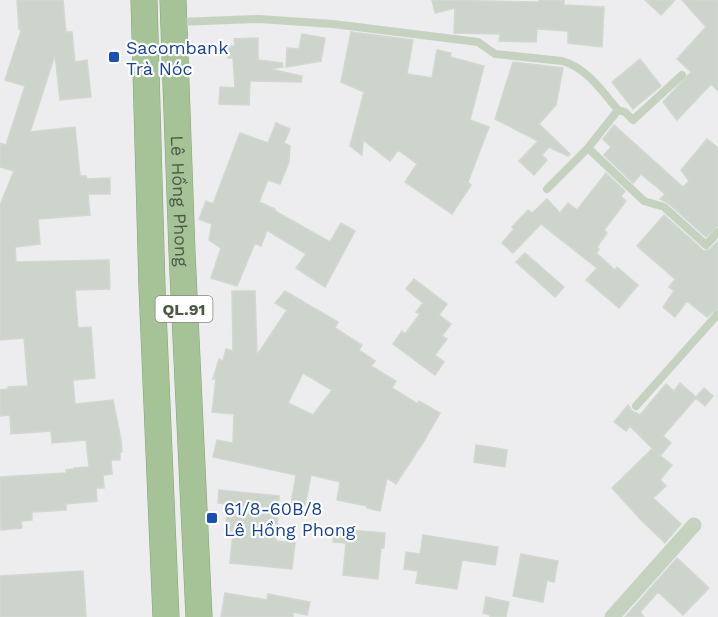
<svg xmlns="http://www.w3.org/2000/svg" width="718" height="617" font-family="'Work Sans',sans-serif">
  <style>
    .building { fill: #cdd4cb; stroke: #d1d8d0; stroke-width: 1.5; fill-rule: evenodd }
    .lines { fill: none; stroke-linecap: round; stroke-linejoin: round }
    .trunk-casing { stroke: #80a670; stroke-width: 27 }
    .service { stroke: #c6d2c0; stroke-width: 8 }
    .minor { stroke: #c6d2c0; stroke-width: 15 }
    .trunk { stroke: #a6c398; stroke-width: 26 }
    .transit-dot { fill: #1a4fb4; stroke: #fff; stroke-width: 2 }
    .labels { text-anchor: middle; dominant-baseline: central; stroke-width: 4.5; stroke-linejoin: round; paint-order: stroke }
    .shield { fill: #fff; stroke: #828b7d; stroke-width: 1.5 }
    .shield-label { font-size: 16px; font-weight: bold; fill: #4c5945 }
    .transit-label { font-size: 18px; fill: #164399; stroke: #fff; text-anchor: start }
    .street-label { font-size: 18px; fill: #4c5945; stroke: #fff }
  </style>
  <rect width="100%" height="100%" fill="#edecef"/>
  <!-- building -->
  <path class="building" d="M 17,0 L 63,0 L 66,32 L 72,32 L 75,62 L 87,60 L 91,97 L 60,100 L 55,55 L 30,132 L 75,127 L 80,176 L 86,176 L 87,179 L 110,178 L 110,194 L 88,194 L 90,215 L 38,219 L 40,244 L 15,247 L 16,262 L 109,260 L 110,289 L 75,290 L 78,328 L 91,327 L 95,378 L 73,380 L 75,404 L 113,400 L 121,440 L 122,452 L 120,452 L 120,460 L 111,460 L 112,474 L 103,475 L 104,488 L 96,488 L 97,501 L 66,504 L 66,510 L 32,512 L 32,520 L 21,521 L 22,528 L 1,530 L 0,477 L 66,473 L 66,470 L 74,469 L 74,468 L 89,467 L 86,440 L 52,443 L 51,431 L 11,434 L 10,415 L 0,416 L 0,390 L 8,389 L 8,387 L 28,386 L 24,338 L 0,340 L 0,205 L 14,171 L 0,167 L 0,143 L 6,145 L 25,86 L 5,80 L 22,28 L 19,29 Z
    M 432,0 L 538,2 L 539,0 L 564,0 L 564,5 L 604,7 L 602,47 L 568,43 L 568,31 L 537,29 L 536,42 L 499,41 L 500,34 L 454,33 L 455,8 L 435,13 Z
    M 645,0 L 675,0 L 661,15 Z
    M 682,0 L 718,0 L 718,91 L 711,84 L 677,120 L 663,102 L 691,72 L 677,59 L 706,27 Z
    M 351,32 L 413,40 L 407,74 L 432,78 L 437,50 L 451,53 L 450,57 L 484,66 L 470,120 L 489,127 L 468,182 L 471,185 L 452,214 L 405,182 L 417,164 L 398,150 L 390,161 L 363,140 L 362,155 L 350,146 L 364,92 L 341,82 Z
    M 302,34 L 325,38 L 321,61 L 286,67 L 287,48 L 299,49 Z
    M 258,38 L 258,60 L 282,63 L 283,67 L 270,69 L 302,76 L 301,82 L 250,81 L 249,105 L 219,104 L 220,87 L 235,88 L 233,58 L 228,58 L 228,46 L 235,46 L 234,39 Z
    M 640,59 L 661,86 L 633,109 L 612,82 Z
    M 513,62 L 563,68 L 556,105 L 539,124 L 570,154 L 568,156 L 549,147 L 542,155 L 547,160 L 534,175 L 519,161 L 538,141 L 495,119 Z
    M 276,123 L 290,129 L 284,143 L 290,146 L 289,162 L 280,184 L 268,180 L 259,202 L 275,209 L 275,211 L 330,242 L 341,223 L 355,231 L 325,287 L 296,268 L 306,254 L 267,230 L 261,246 L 255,243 L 237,286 L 211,278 L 221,248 L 209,240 L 212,224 L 199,219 L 206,201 L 213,204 L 240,133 L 268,143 Z
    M 614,125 L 683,187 L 689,181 L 681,170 L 707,139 L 718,148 L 718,226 L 706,237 L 668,203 L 660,199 L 665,194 L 641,174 L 633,183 L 604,155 L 611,147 L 603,139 Z
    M 606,173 L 625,191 L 621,196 L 626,201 L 604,230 L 607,233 L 597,247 L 599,249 L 596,253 L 615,270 L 617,267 L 638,285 L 619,308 L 586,280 L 597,268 L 541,224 L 513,253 L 502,243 L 514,229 L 512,227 L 528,210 L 532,213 L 547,199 L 560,213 L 568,203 L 577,210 Z
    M 664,215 L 704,251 L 710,249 L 718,241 L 718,308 L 707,317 L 687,301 L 675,317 L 663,307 L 674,291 L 669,287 L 675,279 L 637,246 Z
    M 525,253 L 564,287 L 555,297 L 516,262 Z
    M 414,279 L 447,304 L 439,315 L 451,324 L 442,336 L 447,339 L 435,355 L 444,362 L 435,375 L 393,344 L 402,331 L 405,334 L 420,314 L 416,312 L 423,303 L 406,289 Z
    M 232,291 L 255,291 L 257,355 L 287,310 L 275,303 L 285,291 L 338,322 L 335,328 L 362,345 L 359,350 L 375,361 L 371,366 L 396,381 L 392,388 L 418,404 L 419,401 L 440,413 L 424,441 L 396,484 L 387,478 L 380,511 L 367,508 L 367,506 L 337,500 L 340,482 L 311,475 L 305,506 L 291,504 L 296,475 L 213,457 L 217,440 L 233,443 L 234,414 L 212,412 L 216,379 L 213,379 L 219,359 L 223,361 L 226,349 L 233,351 ZM 303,373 L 332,390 L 313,415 L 288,403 Z
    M 680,383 L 696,397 L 704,388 L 713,396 L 705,406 L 696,398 L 663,436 L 671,443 L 660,456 L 630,426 L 626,431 L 614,422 L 628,405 L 632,411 L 640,415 L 666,384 L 674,391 Z
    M 476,445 L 507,450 L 505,467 L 474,462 Z
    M 652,449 L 672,465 L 660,480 L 666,486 L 653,498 L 681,524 L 665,543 L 641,520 L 612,488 Z
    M 219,490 L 279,496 L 276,541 L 295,543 L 292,569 L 230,563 L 233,532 L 224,531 L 229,504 L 218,503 Z
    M 334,529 L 385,533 L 384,548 L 381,548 L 378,579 L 343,575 L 346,543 L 333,542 Z
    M 423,535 L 498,547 L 495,565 L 462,560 L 457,589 L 416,583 L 418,571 L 404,569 L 406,552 L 420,554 Z
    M 521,554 L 558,561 L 554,582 L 547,580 L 543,602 L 513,596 Z
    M 677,558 L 709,588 L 683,615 L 658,592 L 640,612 L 644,617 L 625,617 Z
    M 83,571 L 86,617 L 0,617 L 0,576 Z
    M 225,593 L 267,600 L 268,594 L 310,602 L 307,615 L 293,612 L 293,617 L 221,617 Z
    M 486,597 L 509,602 L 506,617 L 490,617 L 490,615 L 483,613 Z"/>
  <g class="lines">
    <!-- trunk casing -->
    <g class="trunk-casing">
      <g id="trunk">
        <path d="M 144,0 L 152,287 L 166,617"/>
        <path id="s1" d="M 173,0 L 182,252 L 199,617"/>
      </g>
    </g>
    <!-- service -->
    <path class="service" d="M 178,22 L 259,19 L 333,24 L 478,42 L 495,54 L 562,61 C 587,68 602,91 618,110 L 588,148 L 547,189
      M 618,110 L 625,112 L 633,120 L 682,75
      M 588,148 L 644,201 L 664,207 L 706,245 L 718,232
      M 636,406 L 718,314"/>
    <!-- minor -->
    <path class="minor" d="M 612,617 L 694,525"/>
    <!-- trunk -->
    <use href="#trunk" class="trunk"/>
  </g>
  <!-- markers -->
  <g class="transit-dot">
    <rect x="108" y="51" width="12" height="12" rx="3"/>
    <rect x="206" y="512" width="12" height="12" rx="3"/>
  </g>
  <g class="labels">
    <!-- shield labels -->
    <rect class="shield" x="155.5" y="296" width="57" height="26" rx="4.5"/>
    <g class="shield-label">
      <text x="184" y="309">QL.91</text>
    </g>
    <!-- transit labels -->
    <g class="transit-label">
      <text x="126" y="47">Sacombank<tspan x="126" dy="21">Trà Nóc</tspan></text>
      <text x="224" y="508">61/8-60B/8<tspan x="224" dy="21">Lê Hồng Phong</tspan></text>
    </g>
    <!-- street labels -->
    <g class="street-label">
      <text stroke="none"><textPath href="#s1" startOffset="201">Lê Hồng Phong</textPath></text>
    </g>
  </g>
</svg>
